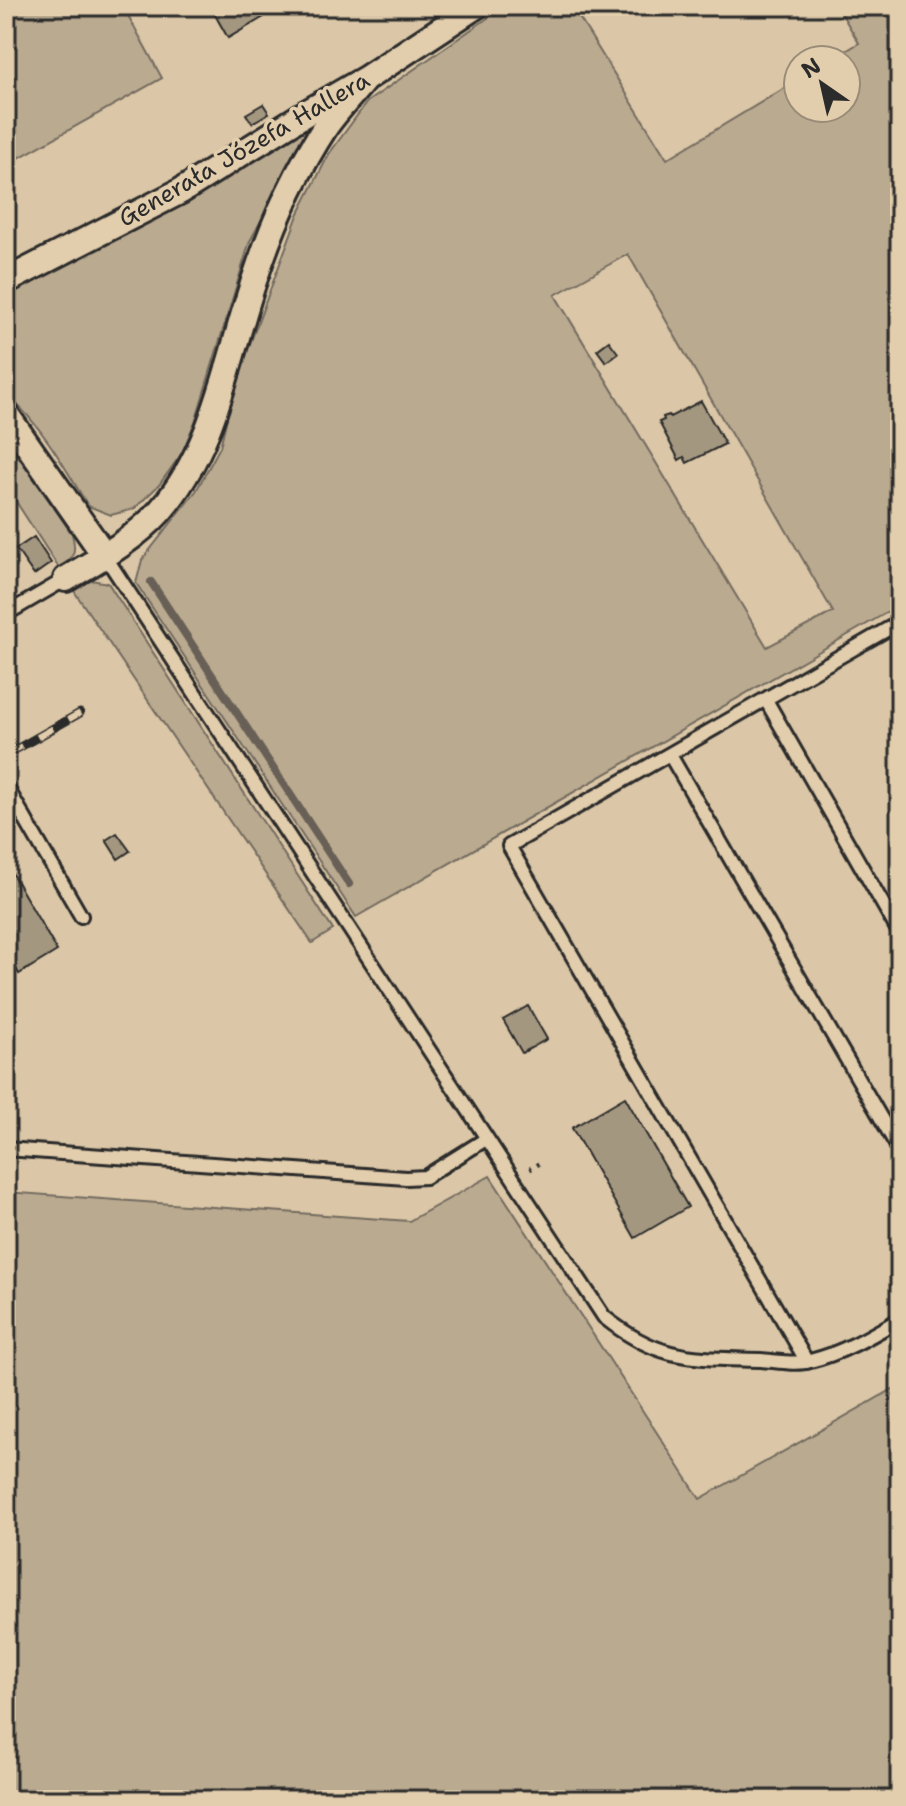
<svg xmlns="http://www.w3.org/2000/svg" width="906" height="1806" font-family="'Shantell Sans',sans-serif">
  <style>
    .green { fill: #baaa90; stroke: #726a5e; stroke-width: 2; fill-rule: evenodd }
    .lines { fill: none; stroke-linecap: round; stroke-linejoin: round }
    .stream { stroke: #686056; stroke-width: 8 }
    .building { fill: #a49780; stroke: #2b2b2b; stroke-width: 2 }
    .lane-casing { stroke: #2b2b2b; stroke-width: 18 }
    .street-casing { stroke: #2b2b2b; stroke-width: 30 }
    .path { stroke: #2b2b2b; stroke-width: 5; stroke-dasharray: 2 6; stroke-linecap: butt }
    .lane { stroke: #e2cdac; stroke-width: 12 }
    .street { stroke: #e2cdac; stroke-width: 24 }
    .rail-casing { stroke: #2b2b2b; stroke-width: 9 }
    .rail { stroke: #e2cdac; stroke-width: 6; stroke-dasharray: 18; stroke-linecap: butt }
    .labels { text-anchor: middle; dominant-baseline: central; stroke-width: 7; stroke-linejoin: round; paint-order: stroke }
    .street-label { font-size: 24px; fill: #2b2b2b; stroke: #e2cdac }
  </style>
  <rect width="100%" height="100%" fill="#dbc7a7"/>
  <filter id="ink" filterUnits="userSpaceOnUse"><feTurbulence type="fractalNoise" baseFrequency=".0125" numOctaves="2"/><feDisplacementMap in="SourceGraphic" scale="16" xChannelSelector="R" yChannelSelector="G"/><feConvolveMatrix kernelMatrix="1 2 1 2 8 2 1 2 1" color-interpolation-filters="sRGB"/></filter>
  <g filter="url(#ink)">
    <!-- green -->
    <path class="green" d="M 6,6 L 123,6 L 162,78 L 6,165 Z
      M 505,6 L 572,6 L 667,159 L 798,80 L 798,108 L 846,108 L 846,60 L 831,60 L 859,43 L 837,6 L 900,6 L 900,605 L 356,917 L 136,583 L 142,560 L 196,491 L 220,447 L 235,384 L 298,215 L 329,154 L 367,102 ZM 628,254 L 833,612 L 767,647 L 555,295 Z
      M 313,118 L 293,163 L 250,241 L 195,422 L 182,453 L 159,485 L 134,509 L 111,515 L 88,506 C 65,467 41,424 6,394 L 6,292 L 151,220 Z
      M 6,438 L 72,534 C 77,552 74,558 59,568 L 15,500 L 6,505 Z
      M 91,580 L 108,583 L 333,930 L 312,943 L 74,591 Z
      M 490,1176 L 700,1499 L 900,1385 L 900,1800 L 6,1800 L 6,1192 L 409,1221 Z"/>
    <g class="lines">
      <!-- stream -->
      <path class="stream" d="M 151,582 L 349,884"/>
    </g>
    <!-- building -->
    <path class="building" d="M 210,6 L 264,6 L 269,14 L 228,38 Z
      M 263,104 L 269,113 L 252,123 L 246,114 Z
      M 609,341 L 618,353 L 606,362 L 597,350 Z
      M 701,401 L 725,444 L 687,463 L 684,457 L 679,460 L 659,422 L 664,420 L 663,417 L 669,415 L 670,417 Z
      M 34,537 L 51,563 L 34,575 L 16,549 Z
      M 117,833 L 130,851 L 118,859 L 106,840 Z
      M 6,863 L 57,951 L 19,974 L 6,951 Z
      M 528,1006 L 547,1039 L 522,1053 L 503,1020 Z
      M 625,1097 L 688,1207 L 635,1238 L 572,1128 Z"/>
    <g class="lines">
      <!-- lane casing -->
      <g class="lane-casing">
        <path id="lane" d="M 105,556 L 604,1317 C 660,1362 693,1358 761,1360 C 776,1361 796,1365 810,1361 C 843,1353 871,1336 900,1319
          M 6,614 L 66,579
          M 766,700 L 900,934
          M 670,755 L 900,1151
          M 6,786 L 81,916
          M 6,1149 L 406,1178 L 425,1177 L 486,1139
          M 807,1362 L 509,846 L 900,622"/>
      </g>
      <!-- street casing -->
      <g class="street-casing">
        <path id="street" d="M 6,281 L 181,191 L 306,113 L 365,79 L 476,6
          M 6,414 L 105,556
          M 66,579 C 99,559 134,540 160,511 C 217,445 228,355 256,275 C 273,223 296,172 326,126 C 337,110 352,95 365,79"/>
      </g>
      <!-- path -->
      <path class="path" d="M 530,1169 L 540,1163"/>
      <!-- lane -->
      <use href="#lane" class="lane"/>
      <!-- street -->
      <use href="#street" class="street"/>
      <!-- rail casing -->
      <g class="rail-casing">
        <path id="rail" d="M 6,755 L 80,713"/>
      </g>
      <!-- rail -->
      <use href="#rail" class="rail"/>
    </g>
  </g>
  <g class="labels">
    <!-- street labels -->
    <g class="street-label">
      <text transform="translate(244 149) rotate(-30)">Generała Józefa Hallera</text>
    </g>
  </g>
  <!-- margin -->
  <rect width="906" height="1806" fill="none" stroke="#e2cdac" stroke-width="32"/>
  <rect x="16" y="16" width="874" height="1774" fill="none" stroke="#2b2b2b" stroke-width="3" filter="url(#ink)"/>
  <!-- north arrow -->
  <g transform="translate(822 84) rotate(326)"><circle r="38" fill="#e2cdac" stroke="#998c78" stroke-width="2"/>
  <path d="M0-6L14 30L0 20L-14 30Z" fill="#2b2b2b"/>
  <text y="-12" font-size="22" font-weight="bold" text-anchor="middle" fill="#2b2b2b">N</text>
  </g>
</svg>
